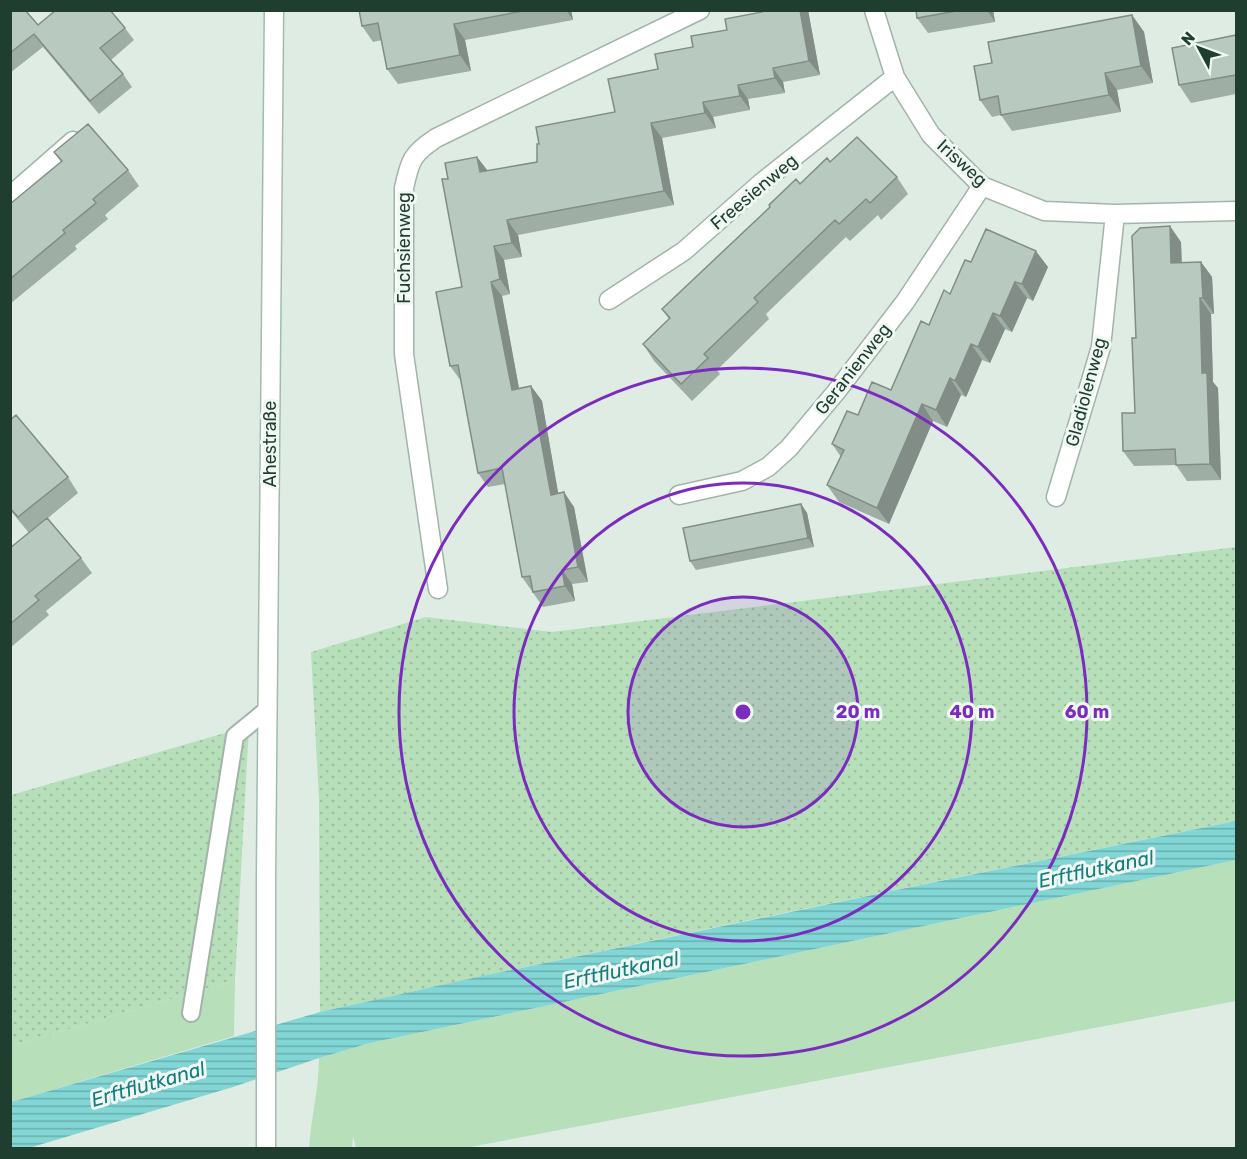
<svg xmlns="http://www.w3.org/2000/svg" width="1247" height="1159" font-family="Rubik,sans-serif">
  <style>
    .grass { fill: #b6dfba }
    .park { fill: url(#park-dots) }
    .water { fill: url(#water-rules) }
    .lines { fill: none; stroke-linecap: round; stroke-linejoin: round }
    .lane-casing { stroke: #a2b4aa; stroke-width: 20 }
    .street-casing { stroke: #a2b4aa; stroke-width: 21 }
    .secondary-casing { stroke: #a0bcad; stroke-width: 21 }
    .lane { stroke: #fff; stroke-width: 16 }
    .street { stroke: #fff; stroke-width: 18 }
    .secondary { stroke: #fff; stroke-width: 18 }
    .wall { fill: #9eaea4 }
    .shaded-wall { fill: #818d86 }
    .building { fill: #b8cabf; stroke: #818d86; stroke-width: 1.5 }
    .ring { fill: none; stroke: #7b2cbf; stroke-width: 3 }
    .labels { text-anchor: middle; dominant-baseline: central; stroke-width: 6; stroke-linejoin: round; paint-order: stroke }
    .street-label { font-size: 18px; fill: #1f3e30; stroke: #f0f8f3 }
    .water-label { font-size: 20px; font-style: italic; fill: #147e7e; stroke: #f0f8f3 }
    .centre { fill: #7b2cbf; stroke: #f0f8f3; stroke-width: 3 }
    .ring-label { font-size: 18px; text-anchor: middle; font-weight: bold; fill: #7b2cbf; stroke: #f0f8f3; stroke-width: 6; stroke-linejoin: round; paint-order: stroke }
  </style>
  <defs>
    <pattern id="park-dots" width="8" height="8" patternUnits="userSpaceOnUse" patternTransform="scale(1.5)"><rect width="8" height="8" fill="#b6dfba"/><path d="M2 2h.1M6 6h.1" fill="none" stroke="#9cc0a0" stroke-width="1.8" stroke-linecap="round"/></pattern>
    <pattern id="water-rules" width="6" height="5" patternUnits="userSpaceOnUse" patternTransform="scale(1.5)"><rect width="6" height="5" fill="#82d6d5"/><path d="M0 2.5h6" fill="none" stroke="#6aafad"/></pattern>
  </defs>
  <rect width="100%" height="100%" fill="#dfece4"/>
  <!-- grass -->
  <path class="grass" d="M 1236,860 L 1236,1001 L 465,1148 L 356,1148 L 353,1136 L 352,1148 L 309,1148 C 311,1118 319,1089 319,1058 L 370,1043 Z
    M 235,980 L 234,1036 L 11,1102 L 11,1046 Z"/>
  <!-- park -->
  <path class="park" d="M 1236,547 L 1236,821 C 930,883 624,944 320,1012 L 319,800 L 311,652 L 426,617 L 552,632 Z
    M 249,726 L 235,980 L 11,1046 L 11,795 Z"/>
  <!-- water -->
  <path class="water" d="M 1236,821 L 1236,860 L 370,1043 L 319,1058 L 233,1087 L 29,1148 L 11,1148 L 11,1102 L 320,1012 L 473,978 L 906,888 Z"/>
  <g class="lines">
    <!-- lane casing -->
    <g class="lane-casing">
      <path id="lane" d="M 191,1013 L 235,736 L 268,709"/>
    </g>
    <!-- street casing -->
    <g class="street-casing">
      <path id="street" d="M 874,10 L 895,77 L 931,135 L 982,186 L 1044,211 L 1115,214 L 1236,211
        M 10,196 L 73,141
        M 609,300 L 684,251 L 761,183 L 895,77
        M 679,495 L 742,481 L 768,467 L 789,448 L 836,392 L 905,302 L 982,186
        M 1056,497 L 1101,347 L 1115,214
        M 438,589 L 404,354 L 404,188 C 410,160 412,154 436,138 L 700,10"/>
    </g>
    <!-- secondary casing -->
    <g class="secondary-casing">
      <path id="secondary" d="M 266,1148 L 266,877 L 274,10"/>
    </g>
    <!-- lane -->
    <use href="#lane" class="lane"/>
    <!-- street -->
    <use href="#street" class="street"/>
    <!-- secondary -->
    <use href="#secondary" class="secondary"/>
  </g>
  <!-- wall -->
  <path class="wall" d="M 10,10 L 38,25 L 125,28 L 134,40 L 111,60 L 123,74 L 132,87 L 99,114 L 43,47 L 10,73 Z
    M 359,10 L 571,10 L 573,20 L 465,40 L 471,71 L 398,84 L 387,69 L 382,40 L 373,42 L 362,26 Z
    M 762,10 L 808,10 L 820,75 L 783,82 L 785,93 L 748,99 L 750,110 L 713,117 L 716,128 L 662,138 L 674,205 L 518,235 L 522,257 L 504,260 L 510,294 L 502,296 L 519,388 L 531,386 L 542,401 L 558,493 L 574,507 L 588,582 L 572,584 L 575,601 L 543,607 L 522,577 L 505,484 L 488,487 L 478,473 L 461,381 L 450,366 L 462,287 L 448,179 L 537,162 L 615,112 L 658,69 L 693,47 L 762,12 Z
    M 916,10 L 993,10 L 995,22 L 928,33 L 917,18 Z
    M 1132,15 L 1144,32 L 1153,83 L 1117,90 L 1121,112 L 1012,131 L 1001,115 L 992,117 L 980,100 L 992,63 Z
    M 1236,35 L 1236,94 L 1191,103 L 1179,85 Z
    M 54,152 L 128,170 L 139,186 L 105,215 L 108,219 L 75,246 L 77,249 L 10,304 L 10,204 L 61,162 Z
    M 830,162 L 897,177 L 908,194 L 881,220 L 878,215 L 850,241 L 846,237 L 766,314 L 769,319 L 717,370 L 720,374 L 692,401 L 654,361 L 643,344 L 669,319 L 662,309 L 800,184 Z
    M 1181,242 L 1182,263 L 1201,262 L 1212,277 L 1214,314 L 1211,314 L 1213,382 L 1218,388 L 1221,480 L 1187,481 L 1176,465 L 1134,466 L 1123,451 L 1135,413 L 1136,338 Z
    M 971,262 L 1048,267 L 1033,301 L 1027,298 L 1012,332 L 1005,329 L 990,363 L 982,360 L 966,397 L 961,395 L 947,427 L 933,421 L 889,524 L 839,502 L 827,485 L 841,457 L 832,444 L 858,415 L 891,390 L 929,325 Z
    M 10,420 L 68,477 L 78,493 L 48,518 L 81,558 L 92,573 L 46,611 L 49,615 L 10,648 L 10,548 L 29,533 L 10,510 Z
    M 801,504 L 807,513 L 814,547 L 696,570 L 690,561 Z"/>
  <!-- shaded-wall -->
  <path class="shaded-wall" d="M 566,10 L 571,10 L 573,20 Z
    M 800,10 L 808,10 L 820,75 L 809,61 Z
    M 987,10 L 993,10 L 995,22 Z
    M 1132,15 L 1144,32 L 1153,83 L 1141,66 Z
    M 454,24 L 465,40 L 471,71 L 460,55 Z
    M 773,68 L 783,82 L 785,93 L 775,78 Z
    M 1105,73 L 1117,90 L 1121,112 L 1109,95 Z
    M 738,85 L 748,99 L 750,110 L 740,96 Z
    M 703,102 L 713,117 L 716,128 L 705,113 Z
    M 651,123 L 662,138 L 674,205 L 664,191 Z
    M 477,157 L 488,171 L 480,172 Z
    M 507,220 L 518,235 L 522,257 L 512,243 Z
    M 1170,226 L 1181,242 L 1182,279 L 1171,263 Z
    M 494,246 L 504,260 L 510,294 L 500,279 Z
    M 1036,251 L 1048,267 L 1033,301 L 1022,284 Z
    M 1201,262 L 1212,277 L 1214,314 L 1203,298 Z
    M 491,282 L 502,296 L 522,405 L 512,390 Z
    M 1015,282 L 1027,298 L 1012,332 L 1000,316 Z
    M 1200,298 L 1211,314 L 1213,382 L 1218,388 L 1221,480 L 1210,464 L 1202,373 Z
    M 993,313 L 1005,329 L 990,363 L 978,347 Z
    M 971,344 L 982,360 L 966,397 L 955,381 Z
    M 950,378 L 961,395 L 947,427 L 936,410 Z
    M 531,386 L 542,401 L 561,509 L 551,495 Z
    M 922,404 L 933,421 L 889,524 L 877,508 Z
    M 564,492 L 574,507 L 588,582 L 578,567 Z
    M 801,504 L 807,513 L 814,547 L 808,538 Z
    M 562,570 L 572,584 L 575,601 L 565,586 Z"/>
  <!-- building -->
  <path class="building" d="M 10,10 L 25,10 L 38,25 L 56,10 L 110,10 L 125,28 L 100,48 L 123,74 L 90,101 L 34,34 L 10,53 Z
    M 359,10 L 528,10 L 454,24 L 460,55 L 387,69 L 378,23 L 362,26 Z
    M 762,10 L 800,10 L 809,61 L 773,68 L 775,78 L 738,85 L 740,96 L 703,102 L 705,113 L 651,123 L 664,191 L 507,220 L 512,243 L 494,246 L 500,279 L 491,282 L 512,390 L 531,386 L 551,495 L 564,492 L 578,567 L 562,570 L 565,586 L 533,592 L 530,576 L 522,577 L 502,468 L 478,473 L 458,365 L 450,366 L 436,292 L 462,287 L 442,179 L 448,179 L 445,163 L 477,157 L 480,172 L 537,162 L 537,144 L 539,144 L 536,127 L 615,112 L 608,79 L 658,69 L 655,54 L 693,47 L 691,36 L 727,30 L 725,19 L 762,12 Z
    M 916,10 L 962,10 L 917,18 Z
    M 1132,15 L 1141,66 L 1105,73 L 1109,95 L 1001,115 L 998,96 L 980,100 L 974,66 L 992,63 L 988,42 Z
    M 1236,35 L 1236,80 L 1236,75 L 1179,85 L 1172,48 Z
    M 88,124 L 128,170 L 93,199 L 96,203 L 63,230 L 65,233 L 10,279 L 10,204 L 62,161 L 54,152 Z
    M 857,137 L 897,177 L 870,203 L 866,199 L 839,224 L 835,220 L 754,298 L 758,302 L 704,354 L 708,358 L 681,384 L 643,344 L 670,318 L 662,309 L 770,207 L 769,205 L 796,179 L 800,184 L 827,158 L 830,162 Z
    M 1170,226 L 1171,263 L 1201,262 L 1203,298 L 1200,298 L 1202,373 L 1207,373 L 1210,464 L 1176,465 L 1175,449 L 1123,451 L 1122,413 L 1135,413 L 1132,338 L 1136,338 L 1132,236 L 1140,228 Z
    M 986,229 L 1036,251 L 1022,284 L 1015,282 L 1000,316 L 993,313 L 978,347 L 971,344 L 955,381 L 950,378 L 936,410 L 922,404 L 877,508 L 827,485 L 844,450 L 832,444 L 847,411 L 858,415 L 872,382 L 891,390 L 921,321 L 929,325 L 944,290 L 950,294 L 965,260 L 971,262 Z
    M 16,415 L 68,477 L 18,517 L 10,508 L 10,420 Z
    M 801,504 L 808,538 L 690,561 L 683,528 Z
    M 47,518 L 81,558 L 35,596 L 39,600 L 10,624 L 10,548 Z"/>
  <!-- distance rings -->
  <circle cx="743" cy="712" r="115" fill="#7b2cbf" fill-opacity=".12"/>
  <g class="ring">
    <circle cx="743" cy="712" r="115"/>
    <circle cx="743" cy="712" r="229"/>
    <circle cx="743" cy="712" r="344"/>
  </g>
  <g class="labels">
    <!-- street labels -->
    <g class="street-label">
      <text transform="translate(962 163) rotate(42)">Irisweg</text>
      <text transform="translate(754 192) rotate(-40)">Freesienweg</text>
      <text transform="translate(404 248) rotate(-90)">Fuchsienweg</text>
      <text transform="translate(853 369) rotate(-52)">Geranienweg</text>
      <text transform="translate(1086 392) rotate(-75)">Gladiolenweg</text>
      <text transform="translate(270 444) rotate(-90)">Ahestraße</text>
    </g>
    <!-- water labels -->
    <g class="water-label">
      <text transform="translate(1096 869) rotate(-12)">Erftflutkanal</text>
      <text transform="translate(621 970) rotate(-12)">Erftflutkanal</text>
      <text transform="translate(148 1084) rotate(-16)">Erftflutkanal</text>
    </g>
  </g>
  <circle cx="743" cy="712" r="9" class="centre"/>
  <g class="ring-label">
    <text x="858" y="718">20 m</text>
    <text x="972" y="718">40 m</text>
    <text x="1087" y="718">60 m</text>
  </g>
  <!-- border -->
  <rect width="1247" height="1159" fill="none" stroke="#1f3e30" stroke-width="24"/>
  <!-- north arrow -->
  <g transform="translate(1199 48) rotate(311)" stroke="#f0f8f3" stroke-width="4.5" paint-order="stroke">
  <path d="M0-4.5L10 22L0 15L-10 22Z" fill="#1f3e30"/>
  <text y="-9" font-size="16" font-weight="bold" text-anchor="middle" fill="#1f3e30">N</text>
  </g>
</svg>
